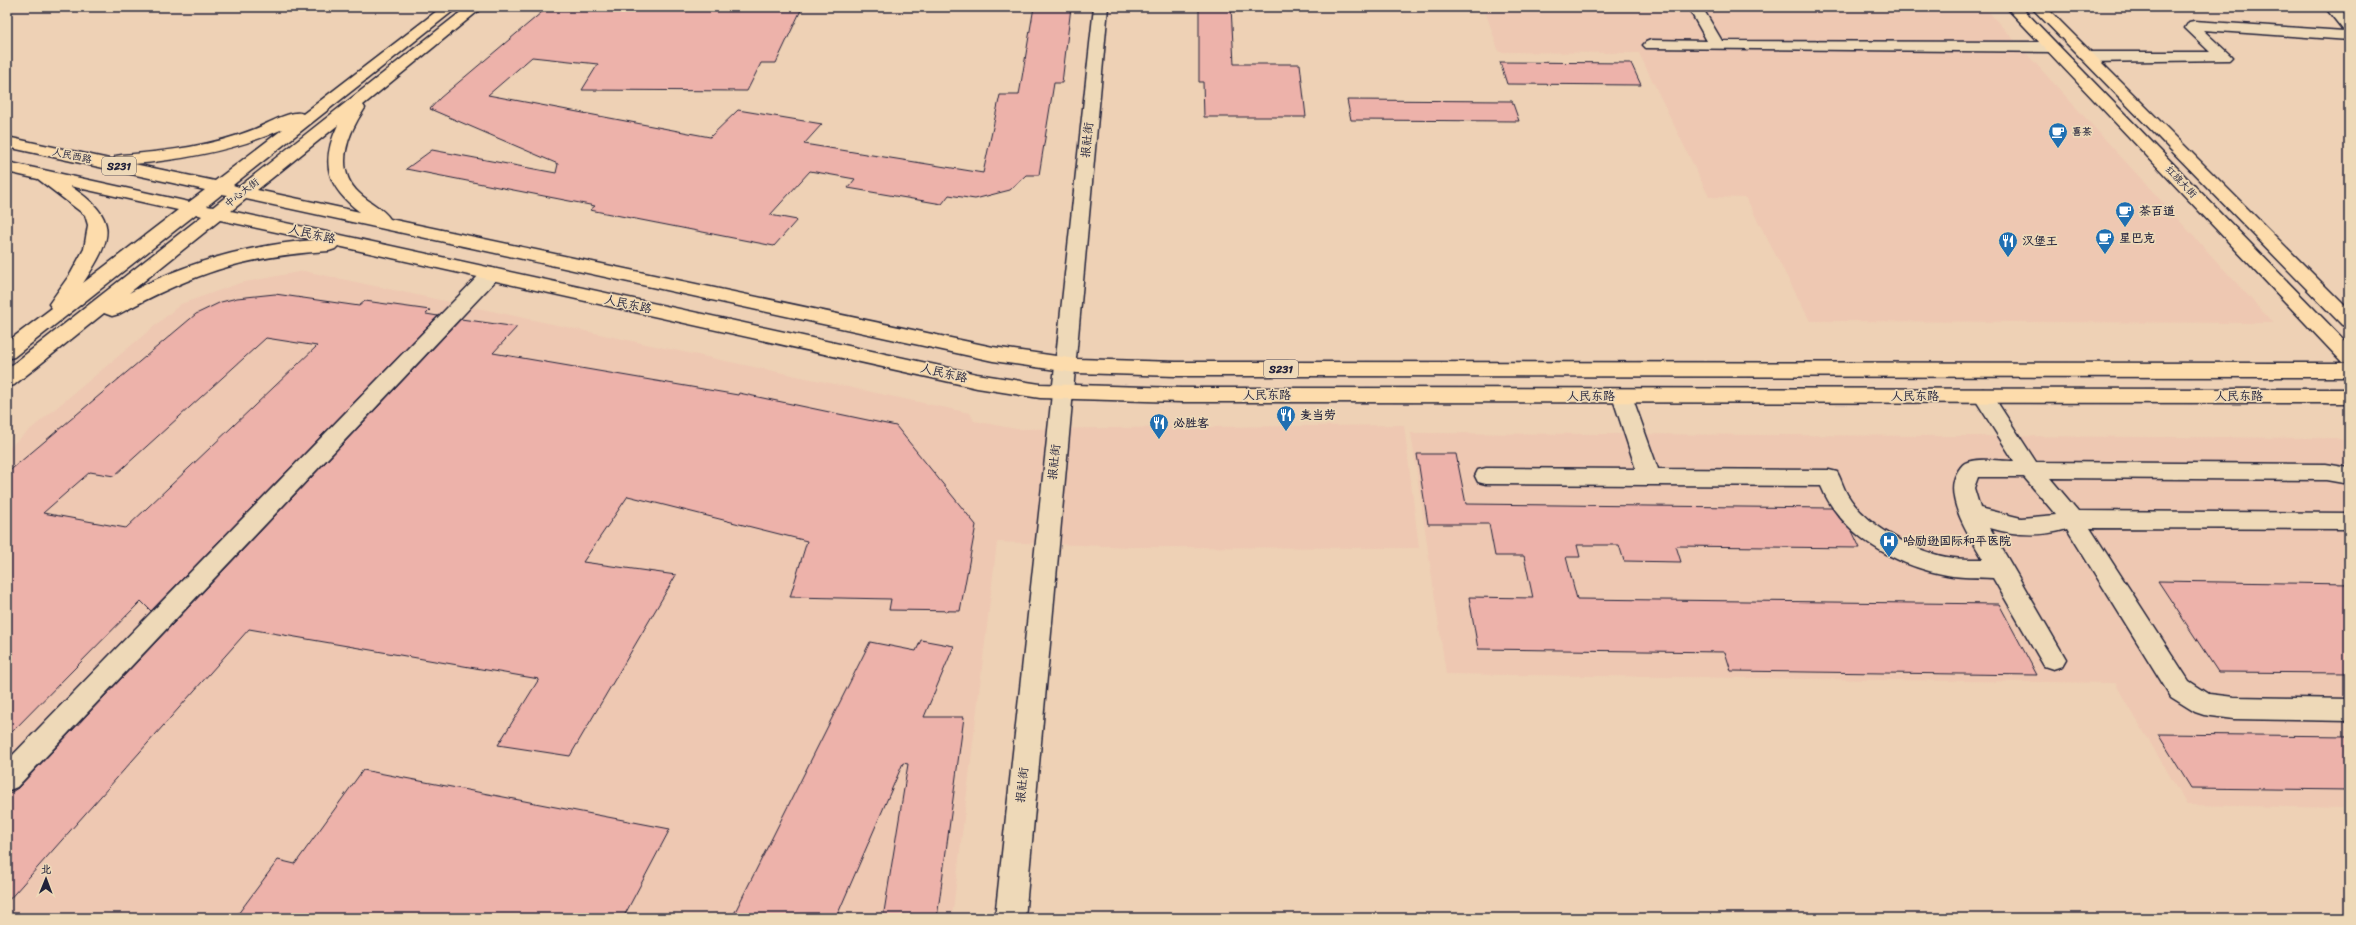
<svg xmlns="http://www.w3.org/2000/svg" width="2356" height="925" font-family="Sriracha,'LXGW WenKai TC',sans-serif">
  <style>
    .built { fill: #eec8b2 }
    .building { fill: #edb2aa; stroke: #22223b; fill-rule: evenodd }
    .lines { fill: none; stroke-linecap: round; stroke-linejoin: round }
    .minor-casing { stroke: #22223b; stroke-width: 3 }
    .major-casing { stroke: #22223b; stroke-width: 3 }
    .minor { fill: #eed9b8; fill-rule: evenodd }
    .major { fill: #fddcac; fill-rule: evenodd }
    .labels { text-anchor: middle; dominant-baseline: central; stroke-width: 3.5; stroke-linejoin: round; paint-order: stroke }
    .far-poi-label { font-size: 10px; font-weight: bold; fill: #22223b; stroke: #eed9b8; text-anchor: start }
    .far-street-label { font-size: 10px; fill: #22223b; stroke: #eed9b8 }
    .shield { fill: #eed9b8; stroke: #5f5960; stroke-width: 1 }
    .shield-label { font-size: 11px; font-weight: bold; fill: #22223b }
    .street-label { font-size: 12px; fill: #22223b; stroke: #eed9b8 }
    .poi-label { font-size: 12px; font-weight: bold; fill: #22223b; stroke: #eed9b8; text-anchor: start }
  </style>
  <rect width="100%" height="100%" fill="#eed1b5"/>
  <filter id="ink" filterUnits="userSpaceOnUse"><feTurbulence type="fractalNoise" baseFrequency=".025" numOctaves="2"/><feDisplacementMap in="SourceGraphic" scale="8" xChannelSelector="R" yChannelSelector="G"/><feConvolveMatrix kernelMatrix="1 2 1 2 8 2 1 2 1" color-interpolation-filters="sRGB"/></filter>
  <g filter="url(#ink)">
    <!-- built -->
    <path class="built" d="M 1484,7 L 1984,7 L 2273,323 L 1810,321 L 1746,198 L 1709,197 L 1639,53 L 1499,52 Z
      M 304,271 L 970,413 L 974,421 L 1016,429 L 1404,425 L 1419,548 L 1133,547 L 997,542 L 952,918 L 7,918 L 7,449 L 181,304 L 240,283 Z
      M 1411,433 L 2337,438 L 2349,442 L 2349,808 L 2187,805 L 2115,683 L 1446,674 Z"/>
    <!-- building -->
    <path class="building" d="M 548,7 L 621,7 L 665,11 L 667,9 L 801,10 L 776,63 L 761,63 L 747,91 L 582,90 L 598,64 L 532,57 L 488,95 L 710,137 L 738,110 L 822,124 L 804,144 L 983,173 L 1000,95 L 1019,95 L 1034,7 L 1071,7 L 1062,83 L 1054,83 L 1039,175 L 1026,175 L 1010,190 L 975,199 L 949,195 L 942,204 L 848,188 L 855,179 L 810,171 L 770,215 L 797,220 L 774,246 L 590,210 L 595,206 L 406,169 L 432,150 L 556,173 L 558,164 L 430,109 L 440,98 Z
      M 1199,7 L 1231,7 L 1234,64 L 1300,64 L 1306,117 L 1204,117 L 1203,82 L 1199,82 Z
      M 1500,62 L 1631,63 L 1641,85 L 1507,84 Z
      M 1347,100 L 1512,101 L 1519,121 L 1351,120 Z
      M 275,294 L 359,306 L 365,301 L 430,310 L 426,314 L 438,316 L 151,611 L 141,601 L 7,737 L 7,473 L 196,314 L 221,302 L 237,298 ZM 266,338 L 317,346 L 126,528 L 43,513 L 90,472 L 114,476 Z
      M 461,319 L 517,327 L 493,353 L 738,395 L 739,393 L 896,426 L 976,525 L 960,611 L 889,610 L 891,599 L 790,597 L 807,541 L 628,496 L 583,562 L 676,575 L 570,756 L 498,745 L 539,679 L 249,629 L 7,902 L 7,795 L 18,788 Z
      M 1417,454 L 1456,454 L 1466,504 L 1832,508 L 1852,531 L 1860,548 L 1676,546 L 1681,562 L 1624,561 L 1619,545 L 1577,545 L 1580,557 L 1566,557 L 1577,599 L 1999,604 L 2037,675 L 1731,671 L 1725,652 L 1478,649 L 1469,597 L 1533,598 L 1524,556 L 1495,556 L 1489,524 L 1428,524 Z
      M 2158,581 L 2349,584 L 2349,673 L 2218,672 Z
      M 921,640 L 954,646 L 924,717 L 964,717 L 937,918 L 883,918 L 908,764 L 903,763 L 836,918 L 732,918 L 870,642 L 916,651 Z
      M 2158,734 L 2349,736 L 2349,790 L 2191,788 Z
      M 363,770 L 670,829 L 623,918 L 235,918 L 278,860 L 295,864 Z"/>
    <g class="lines">
      <!-- minor casing -->
      <g class="minor-casing">
        <path id="minor" d="M 1094,7 L 1108,7 L 1025,918 L 995,918 Z
          M 1688,7 L 1702,7 L 1722,41 L 2052,42 L 2060,47 L 2052,52 L 1646,48 L 1643,45 L 1646,42 L 1651,40 L 1707,41 Z
          M 2325,7 L 2340,7 L 2349,18 L 2349,40 L 2203,30 L 2229,54 L 2232,57 L 2229,60 L 2087,62 L 2079,57 L 2087,52 L 2210,52 L 2185,28 L 2189,22 L 2194,21 L 2344,31 Z
          M 491,268 L 498,270 L 500,274 L 498,278 L 17,787 L 7,791 L 7,761 L 484,270 Z
          M 1622,389 L 1629,391 L 1632,396 L 1658,469 L 1829,470 L 1837,472 C 1841,479 1843,487 1847,494 C 1864,523 1904,545 1934,554 C 1950,559 1966,559 1983,559 C 1970,537 1943,497 1957,473 C 1959,469 1962,465 1965,463 C 1977,457 2000,461 2014,461 L 1973,396 L 1976,391 L 1983,389 L 1990,391 L 2036,462 L 2326,464 L 2349,468 L 2349,484 L 2326,480 L 2050,478 L 2078,511 L 2349,513 L 2349,529 L 2090,528 L 2189,681 L 2209,694 L 2234,697 L 2349,699 L 2349,721 L 2234,719 L 2204,715 L 2195,712 L 2171,697 L 2067,529 C 2040,537 2016,536 1990,528 L 2066,659 L 2062,666 L 2053,669 L 2044,666 L 1993,578 C 1978,577 1962,578 1947,575 C 1896,566 1841,535 1821,486 L 1486,484 L 1478,482 L 1475,476 L 1478,470 L 1486,468 L 1636,469 L 1612,396 L 1615,391 ZM 1978,477 L 2024,477 L 2056,515 L 2021,518 L 1980,508 L 1974,488 Z"/>
      </g>
      <!-- major casing -->
      <g class="major-casing">
        <path id="major" d="M 442,7 L 458,7 L 233,185 L 239,187 L 467,7 L 483,7 L 363,105 L 365,108 C 348,133 333,169 359,193 C 368,202 383,208 390,219 L 993,347 L 1077,359 L 1176,362 L 2348,363 L 2342,362 L 2006,7 L 2021,7 L 2349,345 L 2349,377 L 1176,376 L 1077,373 L 993,361 L 246,199 L 231,211 L 977,374 L 1040,384 L 1181,388 L 2349,389 L 2349,403 L 1181,402 L 1040,398 L 977,388 L 338,246 L 335,249 L 329,251 C 244,256 194,273 119,314 L 112,316 L 104,313 L 14,385 L 7,387 L 7,369 L 202,216 L 196,214 L 14,357 L 7,359 L 7,342 L 52,308 L 49,304 L 71,273 L 84,249 L 88,225 L 85,215 L 38,179 L 7,172 L 7,162 L 189,202 L 205,190 L 7,147 L 7,137 L 114,160 L 116,156 L 122,155 C 167,151 213,146 255,129 C 267,124 294,108 303,114 ZM 338,125 C 320,163 327,187 360,212 L 257,190 ZM 283,129 L 215,181 L 134,164 C 185,159 236,150 283,129 ZM 70,186 L 178,210 L 83,283 C 114,237 119,218 70,186 ZM 222,194 L 228,195 L 213,207 L 207,206 ZM 220,220 L 314,240 C 249,245 186,262 129,293 Z
          M 2031,7 L 2046,7 L 2349,310 L 2349,327 L 2342,325 Z"/>
      </g>
      <!-- minor -->
      <use href="#minor" class="minor"/>
      <!-- major -->
      <use href="#major" class="major"/>
    </g>
  </g>
  <!-- icons -->
  <defs>
    <g id="cafe-pin" transform="scale(1)"><path d="M0 17L-7.5 6A9.5 9.5 0 1 1 7.5 6Z" fill="#1f6fb2" stroke="#eed9b8"/><path d="M-5.5-4.5H6V0H3Q3 3.5 0 3.5H-2.5Q-5.5 3.5-5.5 0ZM3-3.2v2h1.7v-2ZM-6 4.5H4V6H-6Z" fill="#fff"/></g>
    <g id="restaurant-pin" transform="scale(1)"><path d="M0 17L-7.5 6A9.5 9.5 0 1 1 7.5 6Z" fill="#1f6fb2" stroke="#eed9b8"/><path d="M-5-6h1v4h1v-4h1v4h1v-4h1v5L-1.5 .5V6h-2V.5L-5-1ZM5-6V6H3V1.5H1.5Q1.5-4 5-6Z" fill="#fff"/></g>
    <g id="hospital-pin" transform="scale(1)"><path d="M0 17L-7.5 6A9.5 9.5 0 1 1 7.5 6Z" fill="#1f6fb2" stroke="#eed9b8"/><path d="M-5-5h3v3.5h4V-5h3V5h-3V1.5h-4V5h-3Z" fill="#fff"/></g>
  </defs>
  <g fill-rule="evenodd">
    <use href="#cafe-pin" x="2058" y="132"/>
    <use href="#cafe-pin" x="2125" y="211"/>
    <use href="#cafe-pin" x="2105" y="238"/>
    <use href="#restaurant-pin" x="2008" y="241"/>
    <use href="#restaurant-pin" x="1286" y="415"/>
    <use href="#restaurant-pin" x="1159" y="423"/>
    <use href="#hospital-pin" x="1889" y="541"/>
  </g>
  <g class="labels">
    <!-- far-poi labels -->
    <g class="far-poi-label">
      <text x="2072" y="132">喜茶</text>
    </g>
    <!-- far-street labels -->
    <g class="far-street-label">
      <text transform="translate(72 156) rotate(12)">人民西路</text>
      <text transform="translate(2181 182) rotate(46)">红旗大街</text>
      <text transform="translate(242 193) rotate(-38)">中心大街</text>
    </g>
    <!-- shield labels -->
    <g class="shield">
      <rect x="102" y="157" width="34" height="18" rx="3"/>
      <rect x="1264" y="360" width="34" height="18" rx="3"/>
    </g>
    <g class="shield-label">
      <text x="119" y="166">S231</text>
      <text x="1281" y="369">S231</text>
    </g>
    <!-- street labels -->
    <g class="street-label">
      <text transform="translate(1087 140) rotate(-84)">报社街</text>
      <text transform="translate(312 234) rotate(13)">人民东路</text>
      <text transform="translate(628 304) rotate(12)">人民东路</text>
      <text transform="translate(944 373) rotate(13)">人民东路</text>
      <text x="1267" y="395">人民东路</text>
      <text x="1591" y="396">人民东路</text>
      <text x="1915" y="396">人民东路</text>
      <text x="2239" y="396">人民东路</text>
      <text transform="translate(1054 462) rotate(-84)">报社街</text>
      <text transform="translate(1022 785) rotate(-84)">报社街</text>
    </g>
    <!-- poi labels -->
    <g class="poi-label">
      <text x="2139" y="211">茶百道</text>
      <text x="2119" y="238">星巴克</text>
      <text x="2022" y="241">汉堡王</text>
      <text x="1300" y="415">麦当劳</text>
      <text x="1173" y="423">必胜客</text>
      <text x="1903" y="541">哈励逊国际和平医院</text>
    </g>
  </g>
  <!-- margin -->
  <rect width="2356" height="925" fill="none" stroke="#eed9b8" stroke-width="24"/>
  <rect x="12" y="12" width="2332" height="901" fill="none" stroke="#22223b" stroke-width="1.5" filter="url(#ink)"/>
  <!-- north arrow -->
  <g transform="translate(46 879) rotate(1)" stroke="#eed9b8" stroke-width="3" paint-order="stroke">
  <path d="M0-3L7 15L0 10L-7 15Z" fill="#22223b"/>
  <text y="-6" font-size="11" font-weight="bold" text-anchor="middle" fill="#22223b">北</text>
  </g>
</svg>
